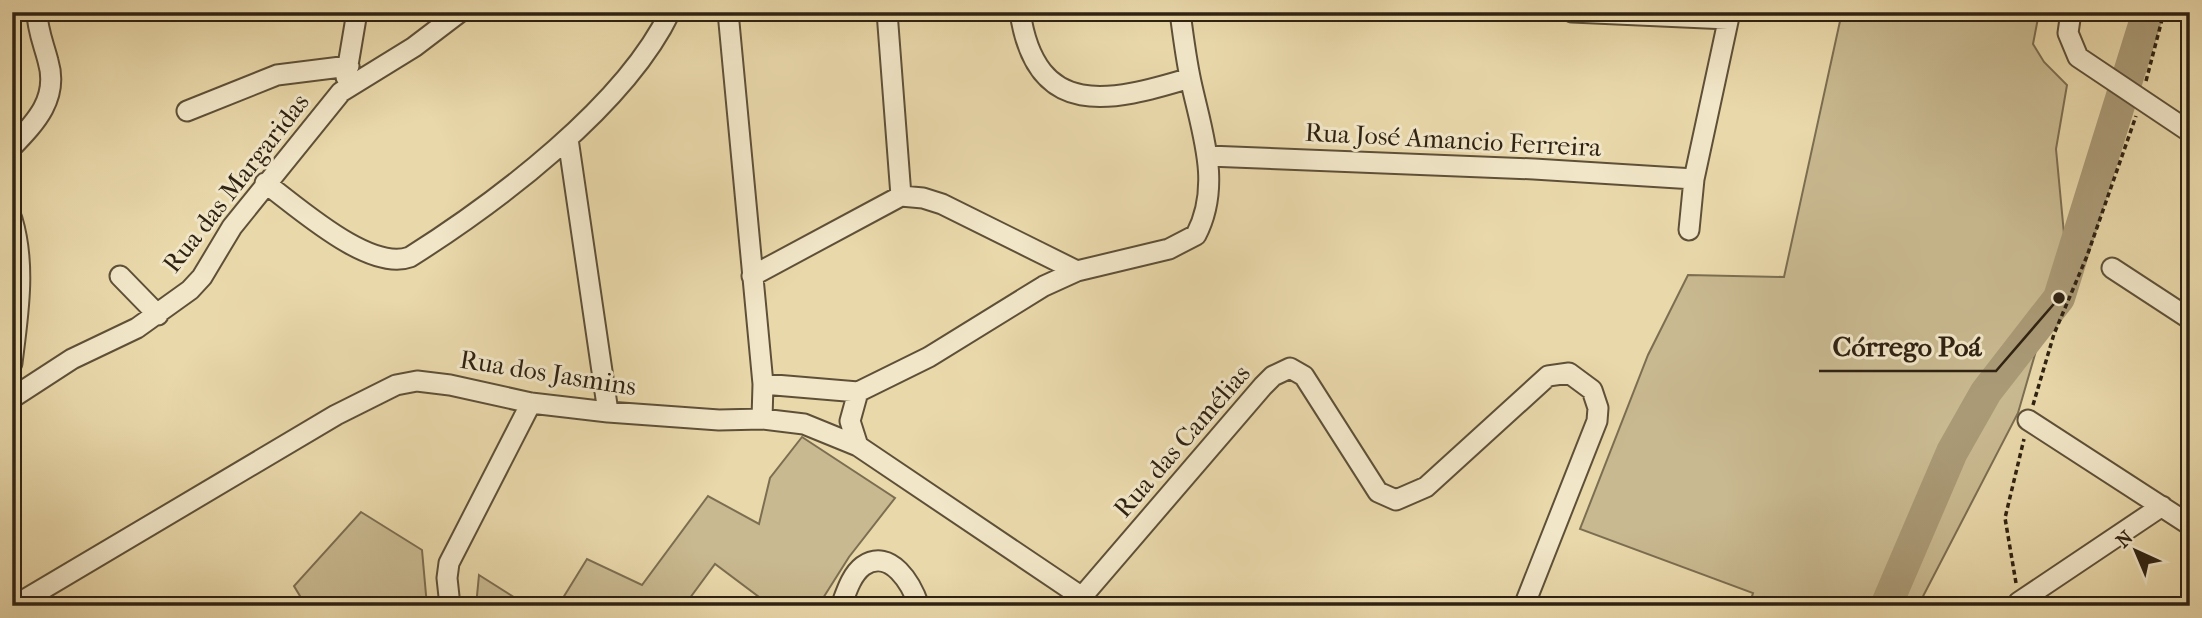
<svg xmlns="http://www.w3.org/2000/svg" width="2202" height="618" font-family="'IM FELL French Canon',serif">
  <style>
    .green { fill: #c9b990; stroke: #7c6e51; stroke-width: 2 }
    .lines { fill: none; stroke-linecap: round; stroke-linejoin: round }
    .river { stroke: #aa9a76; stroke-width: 32 }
    .minor-casing { stroke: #5e5038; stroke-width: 23 }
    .path { stroke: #2f2212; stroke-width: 3.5; stroke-dasharray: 5 3.5; stroke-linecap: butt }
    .minor { stroke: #f1e6c8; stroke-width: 19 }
    .labels { text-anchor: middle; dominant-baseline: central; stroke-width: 6; stroke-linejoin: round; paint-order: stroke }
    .street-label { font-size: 26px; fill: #2f2212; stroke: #f1e6c8 }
    .leader { fill: none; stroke: #2f2212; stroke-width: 2.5 }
    .callout-dot { fill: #2f2212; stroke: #f1e6c8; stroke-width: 2.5 }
    .callout-label { font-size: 28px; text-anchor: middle; font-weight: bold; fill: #2f2212; stroke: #f1e6c8; stroke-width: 6; stroke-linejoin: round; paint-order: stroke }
  </style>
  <rect width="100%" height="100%" fill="#e9d8aa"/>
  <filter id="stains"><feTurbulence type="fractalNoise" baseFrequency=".00286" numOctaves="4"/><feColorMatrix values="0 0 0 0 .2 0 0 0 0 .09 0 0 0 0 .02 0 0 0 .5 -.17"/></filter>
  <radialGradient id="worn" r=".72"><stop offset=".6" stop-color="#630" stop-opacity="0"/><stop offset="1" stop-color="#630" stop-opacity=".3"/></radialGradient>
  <!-- green -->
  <path class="green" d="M 1842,12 L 1993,12 L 2038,18 L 2033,44 L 2044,62 L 2067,85 L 2056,149 L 2064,234 L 2042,330 L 2018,413 L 1918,606 L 1749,606 L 1753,593 L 1580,529 L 1648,355 L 1688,275 L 1784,277 Z
    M 802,437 L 895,498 L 849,557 L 818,606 L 771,606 L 715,564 L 684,606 L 640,603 L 639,606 L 558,606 L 587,559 L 642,585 L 708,496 L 759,524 L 770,478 Z
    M 361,512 L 422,550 L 427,606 L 306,606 L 294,586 Z
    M 479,575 L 528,606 L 476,606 Z"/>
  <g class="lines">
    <!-- river -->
    <path class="river" d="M 1886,606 L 1952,452 L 1986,392 L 2059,298 L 2148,12"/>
    <!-- minor casing -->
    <g class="minor-casing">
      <path id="minor" d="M 728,12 L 763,384 L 762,419
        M 887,12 L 901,196
        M 1020,12 C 1036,121 1111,102 1190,78
        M 1572,12 L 1728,19
        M 2071,12 L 2068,33 L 2078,57 L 2190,132
        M 346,77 L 357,12
        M 187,111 L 277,75 L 349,66
        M 568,139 L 608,412
        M 12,147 C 36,122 59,98 48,61 C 44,45 37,29 37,12
        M 1208,156 L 1534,169 L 1694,179
        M 265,183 C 298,207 369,272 410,257 C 497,202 625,106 670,12
        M 12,219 C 26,265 18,315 12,363
        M 1689,230 L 1694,179 L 1730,12
        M 2112,268 L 2190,319
        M 120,276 L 158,315
        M 752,276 L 901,196 L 923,198 L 942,204 L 1077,271
        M 763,384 L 858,392
        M 12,398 L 72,359 L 137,328 L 190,290 L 202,277 L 232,227 L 341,92 L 414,47 L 460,12
        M 2028,420 L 2190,525
        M 858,446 L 850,421 L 858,392 L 929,357 L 1044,286 L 1077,271 L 1169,249 L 1196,235 C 1222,185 1202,133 1191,82 C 1186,59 1183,35 1180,12
        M 14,606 L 336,415 L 396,385 L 417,381 L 450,385 L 531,403 L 608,412 L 719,420 L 762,419 L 804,424 L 858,446 L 1082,597
        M 450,606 L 447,578 L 449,563 L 531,403
        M 841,606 C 846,593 851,575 863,566 C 891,547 912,585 919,606
        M 1074,606 L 1263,386 L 1273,376 L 1290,368 L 1304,376 L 1378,492 L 1396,500 L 1426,487 L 1548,376 L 1569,373 L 1592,390 L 1598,408 L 1597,421 L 1524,606
        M 2020,606 L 2019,602 L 2162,506"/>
    </g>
    <!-- path -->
    <path class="path" d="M 2146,81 L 2164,12
      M 2033,405 L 2054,334 L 2087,256 L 2136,116
      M 2016,583 L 2005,518 L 2024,439"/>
    <!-- minor -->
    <use href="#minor" class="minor"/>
  </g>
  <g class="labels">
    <!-- street labels -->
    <g class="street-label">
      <text transform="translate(1453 140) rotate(3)">Rua José Amancio Ferreira</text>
      <text transform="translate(236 183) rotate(-52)">Rua das Margaridas</text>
      <text transform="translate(548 373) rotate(9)">Rua dos Jasmins</text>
      <text transform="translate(1182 441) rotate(-49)">Rua das Camélias</text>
    </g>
  </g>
  <!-- callouts -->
  <path class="leader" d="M2059 298L1996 371H1819"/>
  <circle class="callout-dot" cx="2059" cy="298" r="7"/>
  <g class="callout-label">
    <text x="1907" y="356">Córrego Poá</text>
  </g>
  <!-- margin -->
  <rect width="2202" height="618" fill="none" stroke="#e9d8aa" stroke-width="42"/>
  <rect x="14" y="14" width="2174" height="590" fill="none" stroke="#2f2212" stroke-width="3.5"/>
  <rect x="21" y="21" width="2160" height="576" fill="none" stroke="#2f2212" stroke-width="2"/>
  <!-- north arrow -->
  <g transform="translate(2136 551) rotate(316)" stroke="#f1e6c8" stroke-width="5" paint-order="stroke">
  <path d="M0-5L12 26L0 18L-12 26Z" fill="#2f2212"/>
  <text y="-10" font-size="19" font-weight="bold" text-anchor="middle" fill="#2f2212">N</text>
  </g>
  <rect width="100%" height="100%" filter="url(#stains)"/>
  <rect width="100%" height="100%" fill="url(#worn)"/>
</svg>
